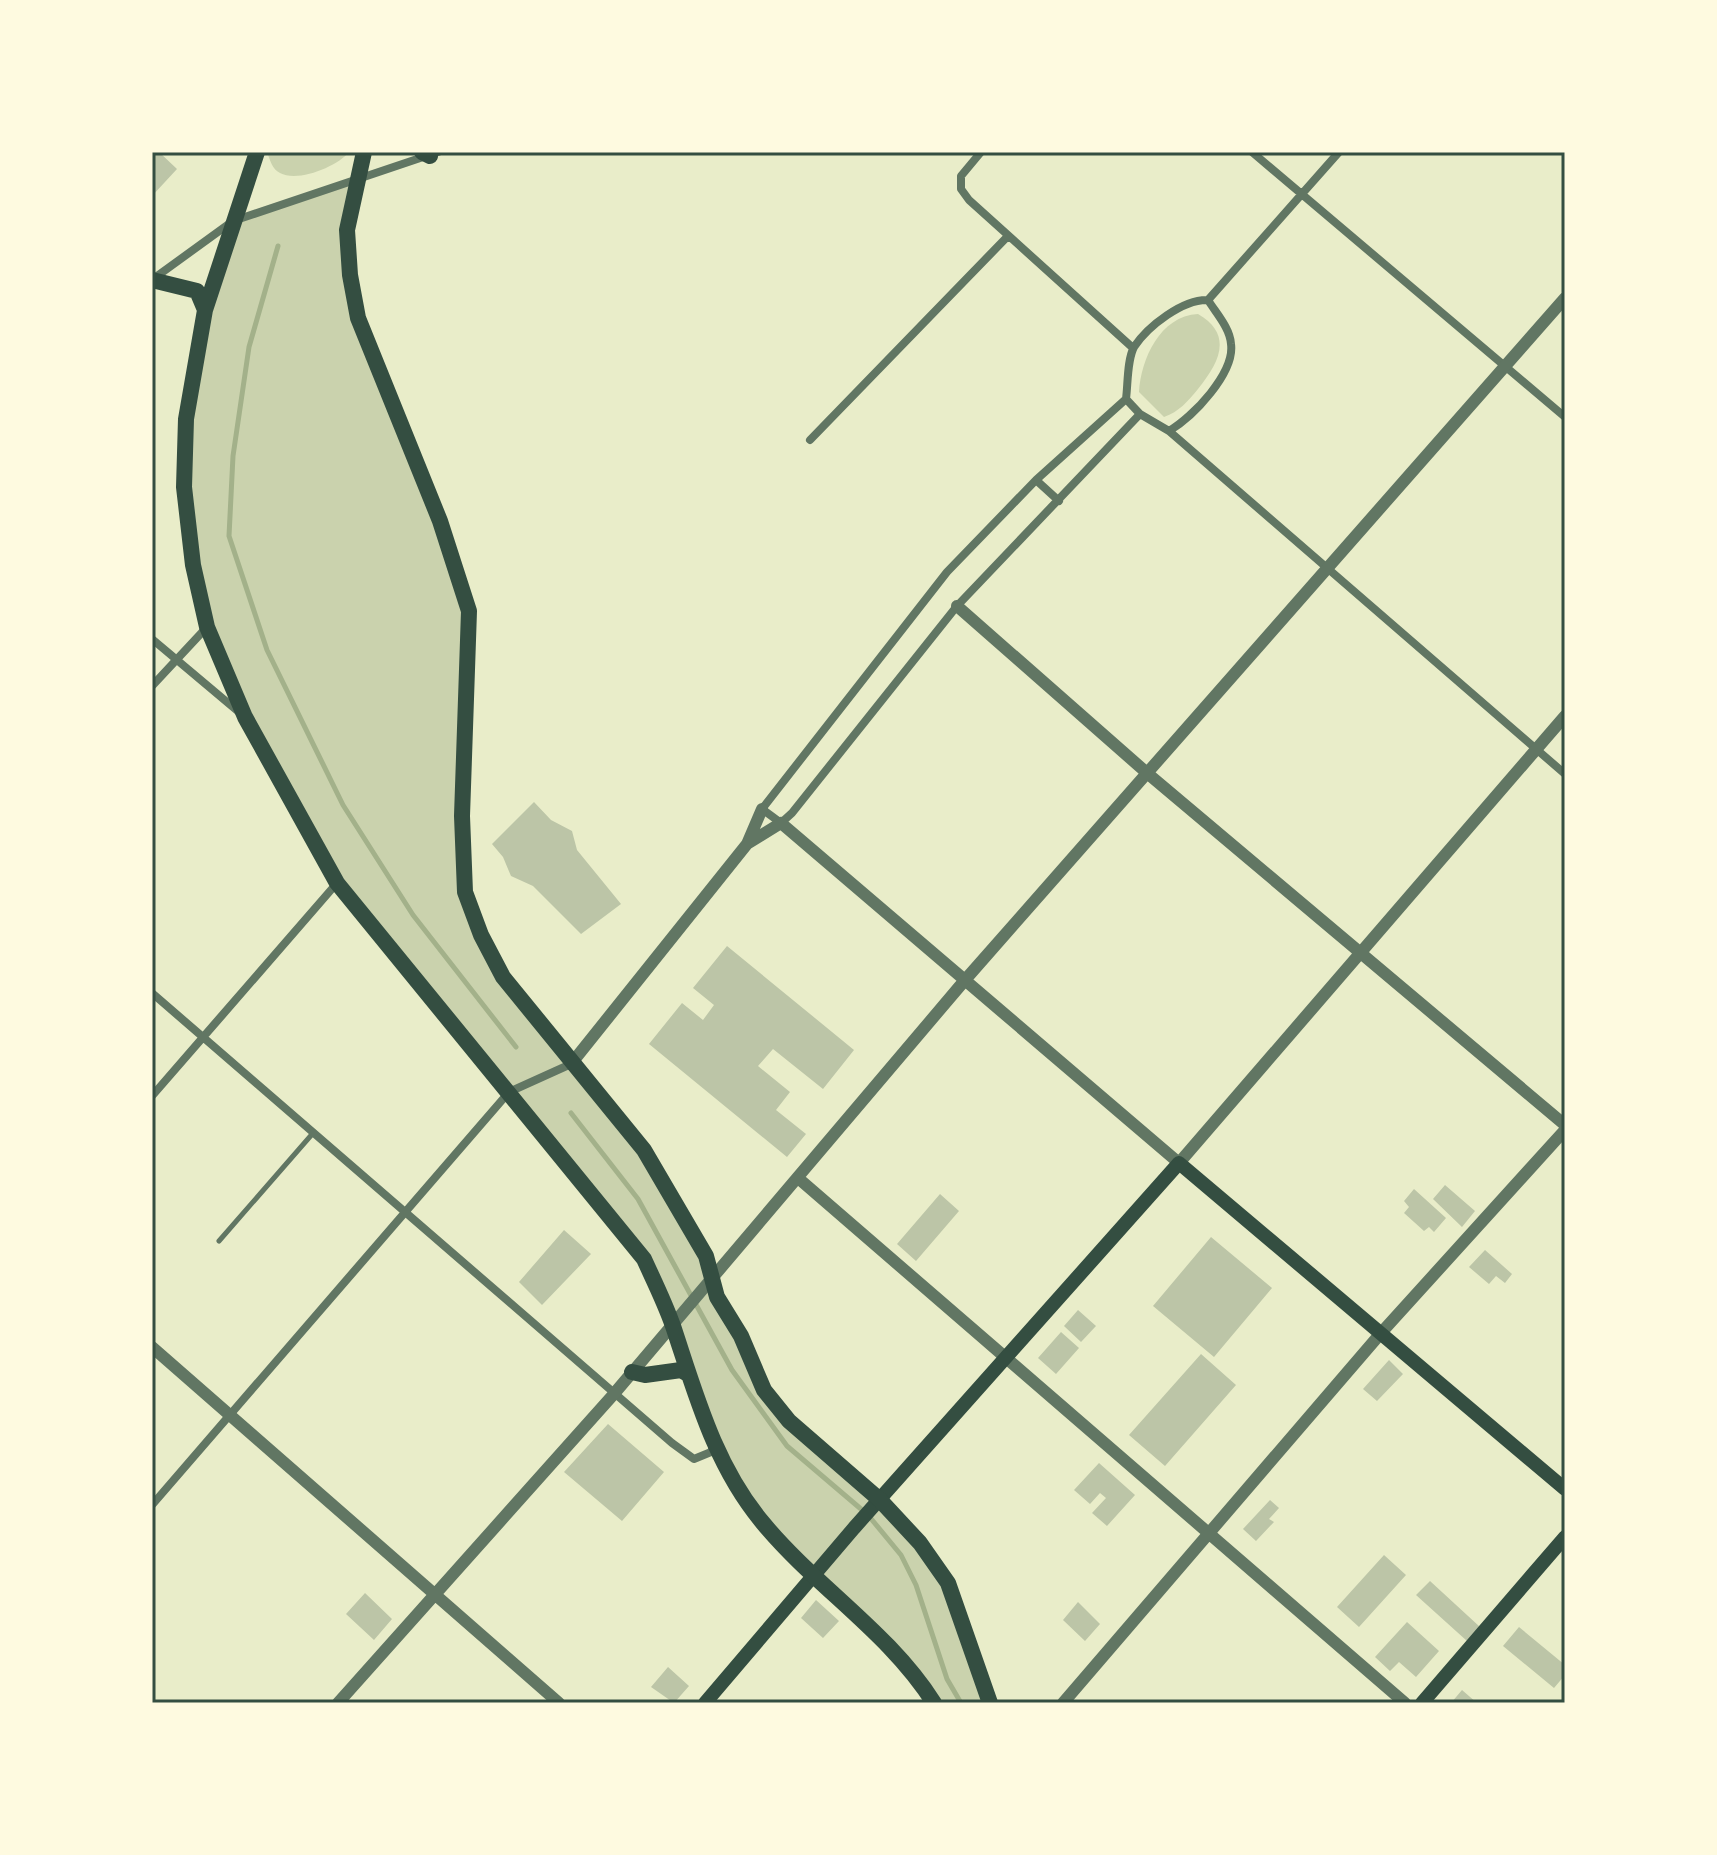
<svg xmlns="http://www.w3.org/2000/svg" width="1717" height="1855" font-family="'IBM Plex Sans',sans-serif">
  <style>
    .green { fill: #cad2ad }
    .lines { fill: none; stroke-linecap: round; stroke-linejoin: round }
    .stream { stroke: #a3b18a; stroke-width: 5 }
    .building { fill: #bcc5a7 }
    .service { stroke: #617663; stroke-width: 5 }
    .minor { stroke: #617663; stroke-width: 8 }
    .tertiary { stroke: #617663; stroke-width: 12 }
    .secondary { stroke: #344e41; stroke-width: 14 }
    .primary { stroke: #344e41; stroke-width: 16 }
    .neatline { fill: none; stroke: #344e41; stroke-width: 3 }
  </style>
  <rect width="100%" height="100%" fill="#e9edc9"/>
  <!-- green -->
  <path class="green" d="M 267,152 L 349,152 C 338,166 298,183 280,173 C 272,169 270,160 267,152 Z
    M 357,179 L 350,275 L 469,611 L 465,892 L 481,935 L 644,1150 L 764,1390 L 880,1500 L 948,1583 L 990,1703 L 934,1703 L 738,1489 L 644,1259 L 337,883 L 245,717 L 193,565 L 186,419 L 233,221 Z
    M 1198,314 C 1234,335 1219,363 1198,389 C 1188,401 1179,412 1164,417 L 1139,392 C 1141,359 1160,316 1198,314 Z"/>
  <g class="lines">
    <!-- stream -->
    <path class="stream" d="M 278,246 L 249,347 L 233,456 L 229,536 L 267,650 L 343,805 L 413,915 L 516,1047
      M 571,1113 L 638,1199 L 732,1370 L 787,1446 L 868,1515 L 901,1555 L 916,1585 L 947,1679 L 961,1703"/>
  </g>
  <!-- building -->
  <path class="building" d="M 152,152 L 159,152 L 177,169 L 152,196 Z
    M 534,802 L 551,820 L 572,831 L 577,850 L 621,904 L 581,934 L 533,886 L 511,876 L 503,857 L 492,844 Z
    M 727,946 L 854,1050 L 823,1089 L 773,1049 L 758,1066 L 790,1092 L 776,1110 L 806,1134 L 787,1157 L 649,1044 L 682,1003 L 703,1020 L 714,1005 L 693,988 Z
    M 1445,1185 L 1475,1211 L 1462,1227 L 1433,1199 Z
    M 1414,1189 L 1446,1218 L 1434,1232 L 1429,1227 L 1424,1231 L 1404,1213 L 1409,1207 L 1404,1201 Z
    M 940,1194 L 959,1211 L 916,1261 L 897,1244 Z
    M 564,1230 L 591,1254 L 542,1305 L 519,1282 Z
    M 1211,1237 L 1272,1288 L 1214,1357 L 1153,1306 Z
    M 1485,1250 L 1512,1274 L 1505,1283 L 1496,1276 L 1489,1284 L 1469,1267 Z
    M 1078,1310 L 1096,1326 L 1081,1342 L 1064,1326 Z
    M 1061,1332 L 1079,1348 L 1056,1374 L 1038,1358 Z
    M 1201,1354 L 1236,1385 L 1165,1466 L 1129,1435 Z
    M 1389,1360 L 1403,1374 L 1377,1401 L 1363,1389 Z
    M 608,1424 L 664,1472 L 622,1521 L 564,1472 Z
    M 1099,1463 L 1135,1495 L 1107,1526 L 1092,1513 L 1106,1498 L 1100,1493 L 1090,1504 L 1074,1490 Z
    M 1270,1500 L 1279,1508 L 1269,1519 L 1274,1522 L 1256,1541 L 1243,1529 Z
    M 1384,1555 L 1406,1575 L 1359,1627 L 1337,1607 Z
    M 1430,1581 L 1480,1627 L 1467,1641 L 1416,1595 Z
    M 365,1593 L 392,1619 L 374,1640 L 346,1614 Z
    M 816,1600 L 839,1621 L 823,1638 L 801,1618 Z
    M 1078,1602 L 1100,1624 L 1085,1641 L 1063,1620 Z
    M 1407,1622 L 1439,1651 L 1416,1677 L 1399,1662 L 1390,1671 L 1375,1657 Z
    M 1519,1627 L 1565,1665 L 1565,1675 L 1554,1688 L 1503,1646 Z
    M 668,1667 L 689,1686 L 674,1703 L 651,1687 Z
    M 1462,1690 L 1477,1703 L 1451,1703 Z"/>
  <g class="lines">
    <!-- service -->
    <path class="service" d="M 219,1241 L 314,1132"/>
    <!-- minor -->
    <path class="minor" d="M 981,152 L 961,176 L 961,189 L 969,200 L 1133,348
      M 1252,152 L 1565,417
      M 153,279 L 233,221 L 438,152
      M 1208,300 L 1339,152
      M 1126,399 L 1036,480 L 947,572 L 762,809 L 781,823 L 792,813 L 957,606 L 1140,414
      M 1126,399 L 1140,414 L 1169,431 C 1193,417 1235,373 1231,344 C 1230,328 1216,313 1208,300
      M 1126,399 C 1128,384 1127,360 1134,347 C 1148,326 1183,299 1208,300
      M 1169,431 L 1565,774
      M 810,440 L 1007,237
      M 1036,480 L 1059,501
      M 152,639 L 240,713
      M 152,686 L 207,627
      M 152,993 L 672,1443 L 694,1459 L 711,1452 L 714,1444
      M 152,1096 L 337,883
      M 152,1505 L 509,1092 L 571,1064"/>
    <!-- tertiary -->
    <path class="tertiary" d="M 957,606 L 1147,773 L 1565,1125
      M 747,844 L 781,823 L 1179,1163 L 1565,716
      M 571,1064 L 747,844 L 762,809
      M 798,1178 L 1405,1703
      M 152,1347 L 559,1703
      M 338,1703 L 613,1395 L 965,980 L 1565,298
      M 1063,1703 L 1381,1333 L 1565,1130"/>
    <!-- secondary -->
    <path class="secondary" d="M 705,1703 L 854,1528 L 1179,1163 L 1565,1489
      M 1422,1703 L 1565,1537"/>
    <!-- primary -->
    <path class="primary" d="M 257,152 L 205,310 L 186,419 L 184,487 L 193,565 L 207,627 L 245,717 L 337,883 L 644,1259 C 654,1281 665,1303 673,1326 C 696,1395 715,1466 763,1523 C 816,1587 889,1632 934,1703
      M 364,152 L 347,230 L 350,275 L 358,318 L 440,521 L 469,611 L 462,816 L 465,892 L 481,935 L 503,977 L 644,1150 L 706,1256 L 717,1297 L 741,1336 L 764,1390 L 789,1421 L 880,1500 L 920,1543 L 948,1583 L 990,1703
      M 422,152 L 430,156
      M 152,280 L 197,291 L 205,310
      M 632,1372 L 645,1375 L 681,1370 L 688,1374"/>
  </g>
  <!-- border -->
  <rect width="1717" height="1855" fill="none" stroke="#fefae0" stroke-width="308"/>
  <rect x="154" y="154" width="1409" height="1547" class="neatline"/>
</svg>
